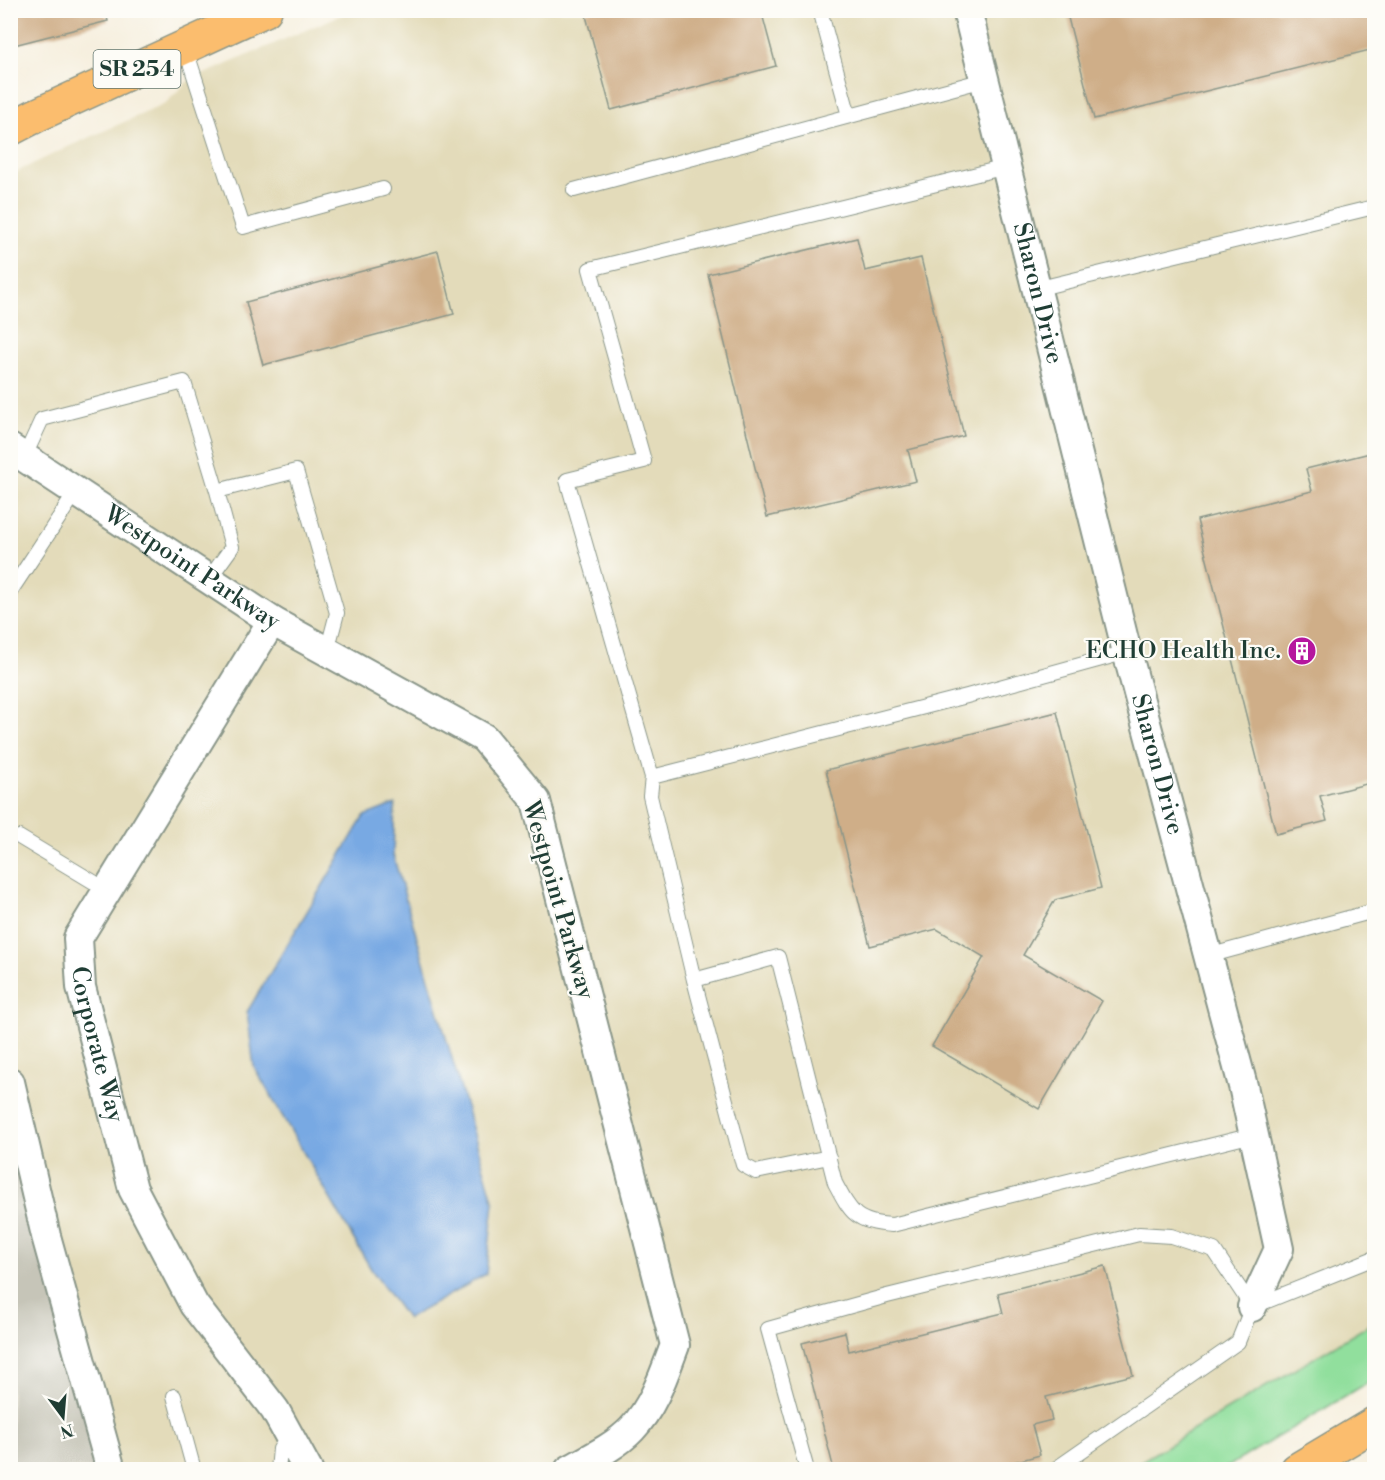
<svg xmlns="http://www.w3.org/2000/svg" width="1385" height="1480" font-family="'Libre Bodoni',serif">
  <style>
    .built { fill: #e3dbba }
    .industrial { fill: #c6c5b8 }
    .green { fill: #91df9d; stroke: #588e68; stroke-width: 1.5 }
    .water { fill: #78a9e3; stroke: #4c738c; stroke-width: 1.5 }
    .building { fill: #cfae88 }
    .lines { fill: none; stroke-linecap: round; stroke-linejoin: round }
    .lane-casing { stroke: #8a9689; stroke-width: 16 }
    .street-casing { stroke: #8a9689; stroke-width: 32 }
    .primary-casing { stroke: #8a9689; stroke-width: 36 }
    .highway-casing { stroke: #8a9689; stroke-width: 36 }
    .lane { stroke: #fff; stroke-width: 14 }
    .street { stroke: #fff; stroke-width: 28 }
    .primary { stroke: #fbbd6e; stroke-width: 33 }
    .highway { stroke: #fbbd6e; stroke-width: 33 }
    .labels { text-anchor: middle; dominant-baseline: central; stroke-width: 4.5; stroke-linejoin: round; paint-order: stroke }
    .shield { fill: #fdfcf7; stroke: #62766e; stroke-width: 1.5 }
    .shield-label { font-size: 22px; font-weight: bold; fill: #1f3d34 }
    .street-label { font-size: 24px; fill: #1f3d34; stroke: #fdfcf7 }
    .poi-label { font-size: 24px; fill: #1f3d34; stroke: #fdfcf7; text-anchor: end }
  </style>
  <rect width="100%" height="100%" fill="#fdfcf7"/>
  <filter id="ink" filterUnits="userSpaceOnUse"><feTurbulence type="fractalNoise" baseFrequency=".0167" numOctaves="2"/><feDisplacementMap in="SourceGraphic" scale="12" xChannelSelector="R" yChannelSelector="G"/><feConvolveMatrix kernelMatrix="1 2 1 2 8 2 1 2 1" color-interpolation-filters="sRGB"/></filter>
  <filter id="wash" filterUnits="userSpaceOnUse"><feTurbulence type="fractalNoise" baseFrequency=".008" numOctaves="4" result="noise"/><feDisplacementMap in="SourceGraphic" scale="24" xChannelSelector="R" yChannelSelector="G"/><feGaussianBlur stdDeviation="1.35" result="paint"/><feColorMatrix in="noise" values="0 0 0 0 0 0 0 0 0 0 0 0 0 0 0 0 0 1.4 0 .05"/><feComposite in="paint" operator="in"/></filter>
  <g filter="url(#wash)">
    <rect width="100%" height="100%" fill="#f6efde"/>
    <!-- built -->
    <path class="built" d="M 350,11 L 1374,11 L 1374,1322 L 1128,1469 L 111,1469 L 11,1082 L 10,175 L 70,146 L 165,104 L 186,83 L 195,78 Z"/>
    <!-- industrial -->
    <path class="industrial" d="M 10,1082 L 111,1469 L 11,1469 Z"/>
    <!-- green -->
    <path class="green" d="M 1374,1322 L 1374,1379 L 1224,1469 L 1128,1469 Z"/>
    <!-- water -->
    <path class="water" d="M 395,804 L 393,855 L 494,1203 L 486,1274 L 407,1319 L 371,1269 L 254,1067 L 247,1012 L 364,816 Z"/>
    <g id="blocks">
      <!-- building -->
      <path class="building" d="M 10,10 L 105,10 L 108,21 L 10,46 Z
        M 591,10 L 761,10 L 776,66 L 611,110 L 585,12 Z
        M 1066,10 L 1374,10 L 1374,49 L 1094,119 Z
        M 857,238 L 865,271 L 921,258 L 964,436 L 908,450 L 916,481 L 767,517 L 708,274 Z
        M 438,251 L 454,314 L 263,365 L 246,302 Z
        M 1374,452 L 1374,782 L 1320,796 L 1327,821 L 1276,834 L 1197,520 L 1312,491 L 1306,469 Z
        M 1057,712 L 1101,888 L 1055,900 L 1023,955 L 1102,1001 L 1039,1109 L 932,1046 L 984,957 L 937,929 L 870,946 L 826,770 Z
        M 1105,1266 L 1133,1375 L 1046,1397 L 1052,1420 L 1032,1425 L 1040,1455 L 984,1470 L 834,1470 L 802,1343 L 845,1332 L 849,1351 L 1003,1313 L 998,1293 Z"/>
    </g>
  </g>
  <g filter="url(#ink)">
    <use href="#blocks" fill-opacity="0" stroke="#8a9689" stroke-width="1.5"/>
    <g class="lines">
      <!-- lane casing -->
      <g class="lane-casing">
        <path id="lane" d="M 820,10 L 849,116
          M 185,47 L 243,227 L 383,189
          M 1006,167 L 590,269 L 644,461 L 567,480 L 652,777 L 967,696 L 1127,652
          M 574,190 L 984,80
          M 1036,289 L 1374,207
          M 24,458 L 42,419 L 184,382 L 217,491
          M 209,579 L 232,547 L 217,491 L 296,471 L 337,613 L 327,651
          M 10,592 L 76,492
          M 652,777 L 650,796 L 694,980 L 778,957 L 835,1183 C 851,1213 856,1223 892,1225 L 1253,1135
          M 19,837 L 107,890
          M 1208,956 L 1374,911
          M 694,980 L 743,1165 L 756,1172 L 829,1157
          M 174,1396 L 194,1470
          M 278,1470 L 280,1449 L 289,1436
          M 807,1470 L 768,1329 L 887,1296 L 1139,1234 L 1171,1236 L 1214,1250 L 1252,1307
          M 1054,1470 L 1238,1342 L 1252,1307 L 1372,1259"/>
      </g>
      <!-- street casing -->
      <g class="street-casing">
        <g id="street">
          <path id="s1" d="M 967,10 L 1127,652 L 1243,1086 L 1279,1249 L 1252,1307"/>
          <path id="s2" d="M 10,448 L 272,621 L 484,738 L 536,801 L 675,1345 C 664,1374 654,1406 632,1429 C 616,1446 589,1459 569,1470"/>
          <path id="s3" d="M 272,621 L 78,938 L 81,987 L 133,1189 L 194,1305 L 275,1410 L 308,1470"/>
          <path d="M 10,1082 L 46,1236 L 111,1470"/>
        </g>
      </g>
      <!-- primary casing -->
      <g class="primary-casing">
        <path id="primary" d="M 10,129 L 37,115 L 265,10"/>
      </g>
      <!-- highway casing -->
      <g class="highway-casing">
        <path id="highway" d="M 1297,1470 L 1374,1424"/>
      </g>
      <!-- lane -->
      <use href="#lane" class="lane"/>
      <!-- street -->
      <use href="#street" class="street"/>
      <!-- primary -->
      <use href="#primary" class="primary"/>
      <!-- highway -->
      <use href="#highway" class="highway"/>
    </g>
  </g>
  <!-- icons -->
  <defs>
    <g id="building-disc" transform="scale(1.5)"><circle r="9.5" fill="#b5179e" stroke="#fdfcf7"/><path d="M-4-6H4V6H1V3H-1V6H-4ZM-2.5-4.3h1.7v1.8h-1.7ZM.8-4.3h1.7v1.8H.8ZM-2.5-1h1.7V.8h-1.7ZM.8-1h1.7V.8H.8Z" fill="#fff"/></g>
  </defs>
  <g fill-rule="evenodd">
    <use href="#building-disc" x="1302" y="651"/>
  </g>
  <g class="labels">
    <!-- shield labels -->
    <rect class="shield" x="93.5" y="50" width="87" height="38" rx="4.5"/>
    <g class="shield-label">
      <text x="137" y="69">SR 254</text>
    </g>
    <!-- street labels -->
    <g class="street-label">
      <text stroke="none"><textPath href="#s1" startOffset="292">Sharon Drive</textPath></text>
      <text stroke="none"><textPath href="#s2" startOffset="218">Westpoint Parkway</textPath></text>
      <text stroke="none"><textPath href="#s1" startOffset="778">Sharon Drive</textPath></text>
      <text transform="translate(558 900) rotate(74)">Westpoint Parkway</text>
      <text stroke="none"><textPath href="#s3" startOffset="480">Corporate Way</textPath></text>
    </g>
    <!-- poi labels -->
    <g class="poi-label">
      <text x="1281" y="651">ECHO Health Inc.</text>
    </g>
  </g>
  <!-- margin -->
  <rect width="1385" height="1480" fill="none" stroke="#fdfcf7" stroke-width="36"/>
  <!-- north arrow -->
  <g transform="translate(63 1417) rotate(164)" stroke="#fdfcf7" stroke-width="4.5" paint-order="stroke">
  <path d="M0-4.5L10 22L0 15L-10 22Z" fill="#1f3d34"/>
  <text y="-9" font-size="16" font-weight="bold" text-anchor="middle" fill="#1f3d34">N</text>
  </g>
</svg>
